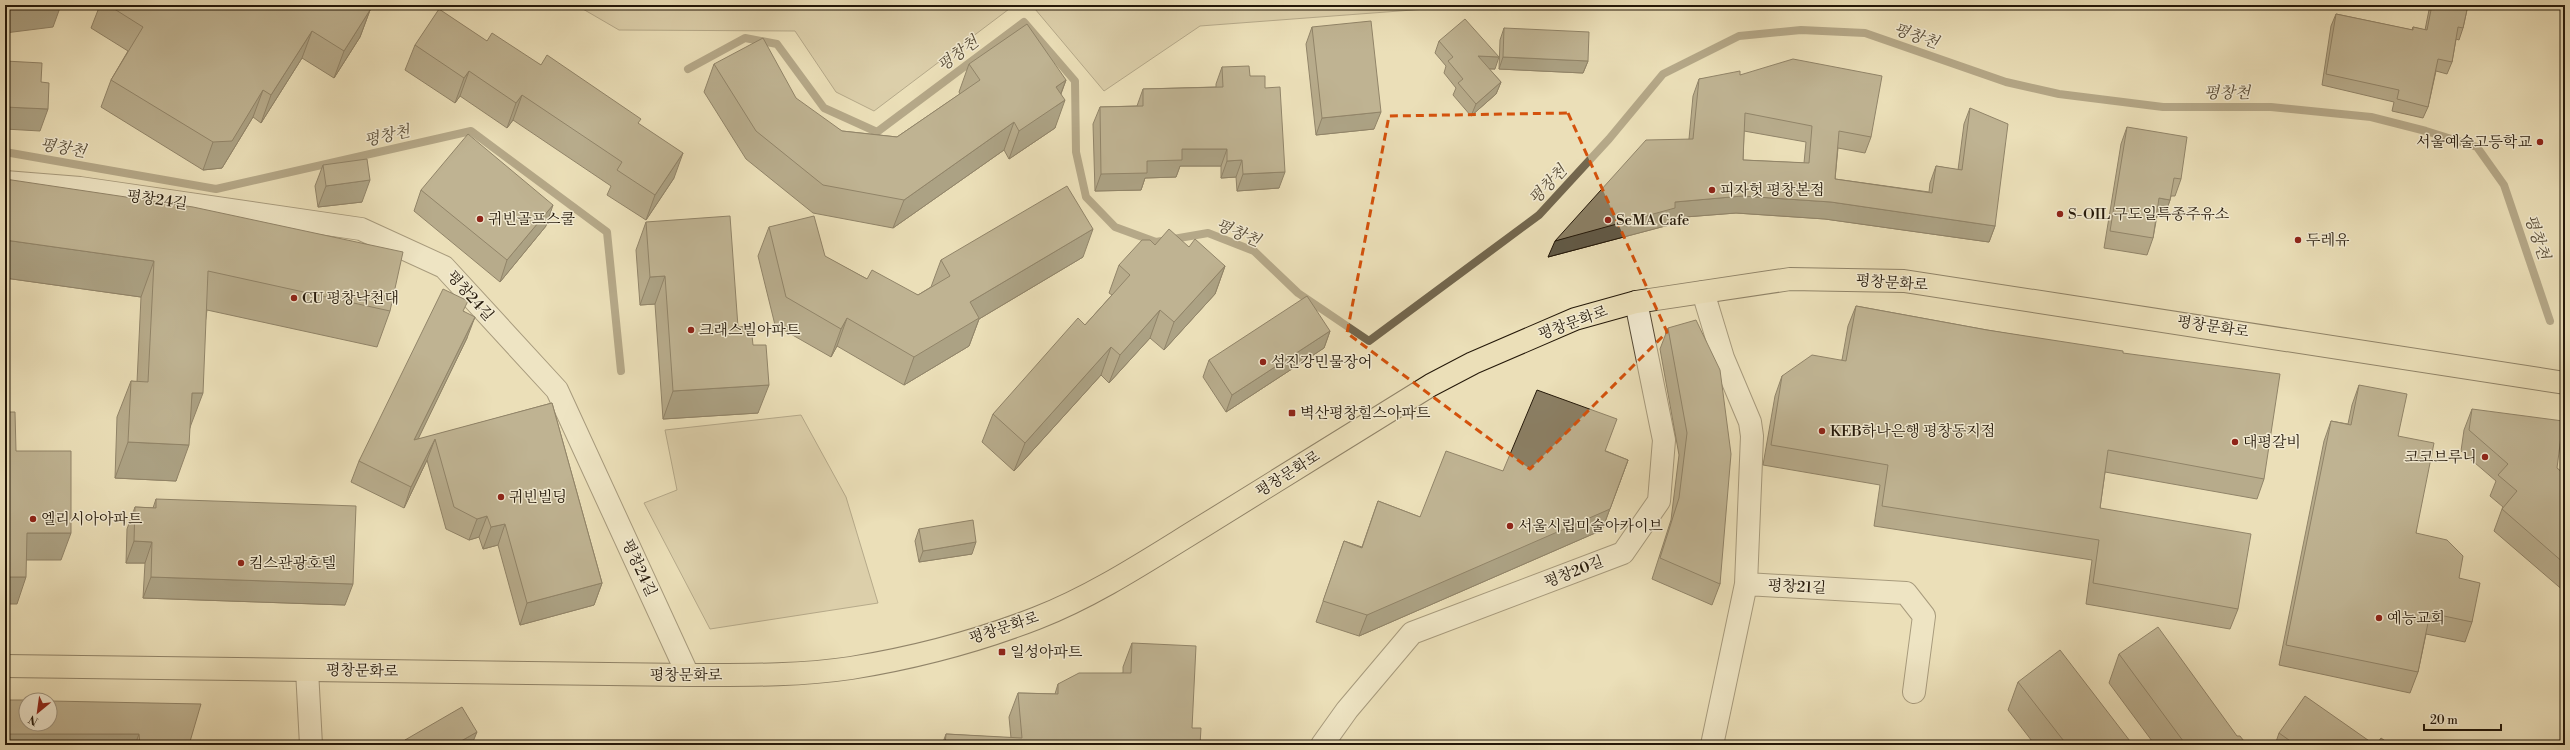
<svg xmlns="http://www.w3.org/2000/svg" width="2570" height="750" font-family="'Libre Bodoni','Noto Serif KR',serif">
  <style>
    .green { fill: #c9bd9a; stroke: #766a52 }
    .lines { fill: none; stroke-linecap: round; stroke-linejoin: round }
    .stream { stroke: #73674e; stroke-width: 8 }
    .street-casing { stroke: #564a35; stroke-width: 24 }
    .primary-casing { stroke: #241809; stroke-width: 24 }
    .street { stroke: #f2ead1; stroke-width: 22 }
    .primary { stroke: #ebdfb8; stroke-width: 22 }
    .wall { fill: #786d56; stroke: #241809; fill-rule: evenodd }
    .shaded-wall { fill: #615946; stroke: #241809 }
    .building { fill: #8b7f64; stroke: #241809; fill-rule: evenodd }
    .marked { fill: none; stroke: #d4520c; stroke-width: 3; stroke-dasharray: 8 5; stroke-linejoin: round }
    .poi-dot { fill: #8f2418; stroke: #f2ead1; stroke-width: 1.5 }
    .labels { text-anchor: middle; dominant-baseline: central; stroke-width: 3; stroke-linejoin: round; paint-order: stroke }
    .poi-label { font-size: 15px; fill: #241809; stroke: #f2ead1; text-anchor: start }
    .street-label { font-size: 15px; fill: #241809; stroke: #f2ead1 }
    .water-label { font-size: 16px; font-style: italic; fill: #584c37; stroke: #f2ead1 }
  </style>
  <rect width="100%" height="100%" fill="#ebdfb8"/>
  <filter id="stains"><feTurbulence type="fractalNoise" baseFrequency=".005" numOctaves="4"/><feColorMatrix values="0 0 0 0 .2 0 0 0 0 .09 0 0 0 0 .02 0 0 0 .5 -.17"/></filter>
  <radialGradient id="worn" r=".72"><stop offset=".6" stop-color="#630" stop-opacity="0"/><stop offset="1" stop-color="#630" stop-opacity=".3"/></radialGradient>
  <!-- green -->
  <path class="green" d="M 576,5 L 1479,5 L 1200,26 L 1104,91 L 1035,9 L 1013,6 L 874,111 L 836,92 L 795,31 L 619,30 Z
    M 801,415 L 846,497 L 878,603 L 710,629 L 644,503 L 677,490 L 665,430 Z"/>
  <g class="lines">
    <!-- stream -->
    <path class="stream" d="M 688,69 L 745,38 L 777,44 L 824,108 L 877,132 L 1024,22 L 1075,81 L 1076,152 L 1086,197 L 1115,227 L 1156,242 L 1208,233 L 1254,251 L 1298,293 L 1369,341 L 1539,215 L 1609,139 L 1663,74 L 1739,36 L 1801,30 L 1865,33 L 2006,82 L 2059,94 L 2163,107 L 2271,107 L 2371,117 L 2426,131 L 2477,147 L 2504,185 L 2550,321
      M 5,152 L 216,189 L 471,131 L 607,232 L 621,371"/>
    <!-- street casing -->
    <g class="street-casing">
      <path id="street" d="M 5,182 L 80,188 L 361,229 L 444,267 L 557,390 L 688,675
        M 1703,292 L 1723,358 L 1750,422 L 1752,436 L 1746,584
        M 307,670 L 311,745
        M 1322,745 L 1347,710 L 1412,633 L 1623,553 L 1659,501 L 1664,440 L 1636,302
        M 1712,745 L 1746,584 L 1906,593 L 1924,616 L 1914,692"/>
    </g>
    <!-- primary casing -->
    <g class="primary-casing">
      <path id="primary" d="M 5,666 L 688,675 C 742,675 797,676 851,668 C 913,658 978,641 1037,618 C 1096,595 1151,558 1205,525 C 1280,478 1356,432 1431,385 L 1473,363 L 1575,319 L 1636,302 L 1790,279 L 1904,281 L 2565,383"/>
    </g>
    <!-- street -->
    <use href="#street" class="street"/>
    <!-- primary -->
    <use href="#primary" class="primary"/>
  </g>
  <!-- wall -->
  <path class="wall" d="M 100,5 L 362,5 L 370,10 L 360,37 L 334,78 L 302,58 L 261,123 L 253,117 L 222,168 L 203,170 L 101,107 L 111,80 L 128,51 L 91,28 Z
    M 2430,5 L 2468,5 L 2463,28 L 2459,40 L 2456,39 L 2452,62 L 2447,74 L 2436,71 L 2428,107 L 2423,118 L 2392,111 L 2394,102 L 2322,85 L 2331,26 L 2336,14 L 2412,30 L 2413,27 L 2425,30 Z
    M 1312,27 L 1374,129 L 1316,135 L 1306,44 Z
    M 1504,28 L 1588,61 L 1583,73 L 1499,69 L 1500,40 Z
    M 487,41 L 541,65 L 639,124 L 674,178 L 646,220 L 607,195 L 611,186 L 513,120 L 507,128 L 460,96 L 455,103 L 405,70 L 415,45 Z
    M 1439,41 L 1495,69 L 1489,69 L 1501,82 L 1496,94 L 1471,116 L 1453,95 L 1456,88 L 1444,73 L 1446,66 L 1435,53 Z
    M 714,64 L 842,131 L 897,137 L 960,94 L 959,92 L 969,64 L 1066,80 L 1061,94 L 1055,128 L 1009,159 L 1004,150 L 893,228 L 813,213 L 746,159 L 704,92 Z
    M 1222,67 L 1250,76 L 1265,88 L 1279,188 L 1237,191 L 1236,177 L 1221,178 L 1221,166 L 1180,166 L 1176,177 L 1145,178 L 1141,190 L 1095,191 L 1093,124 L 1100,107 L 1137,106 L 1143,89 L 1216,87 L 1216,84 Z
    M 1740,75 L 1871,137 L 1865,153 L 1838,148 L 1835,179 L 1929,192 L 1930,183 L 1936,166 L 1958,170 L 1964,124 L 1970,108 L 1995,226 L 1989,242 L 1825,219 L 1736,213 L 1672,218 L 1669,225 L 1548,257 L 1689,139 L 1693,96 L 1699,79 ZM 1744,131 L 1806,142 L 1804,163 L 1743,160 Z
    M 2127,127 L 2181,179 L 2175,196 L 2171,196 L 2170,200 L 2164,217 L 2157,216 L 2153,238 L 2147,255 L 2104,248 L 2121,144 Z
    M 323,165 L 362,202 L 318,207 L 315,186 Z
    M 5,179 L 390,311 L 377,347 L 207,310 L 190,427 L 176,481 L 115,478 L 117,417 L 131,381 L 137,382 L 141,297 L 5,278 Z
    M 421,190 L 546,226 L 500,282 L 414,211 Z
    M 646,222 L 738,327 L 758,413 L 663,419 L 655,304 L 640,305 L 636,250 Z
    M 769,227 L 867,279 L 918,295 L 931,287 L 941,260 L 1083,257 L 979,319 L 969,346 L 904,385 L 837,346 L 831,357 L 775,325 L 758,256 Z
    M 1155,245 L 1189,247 L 1225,266 L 1215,294 L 1164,350 L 1150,338 L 1109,383 L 1101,375 L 1014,471 L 982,442 L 993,414 L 1085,325 L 1112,295 L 1109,293 L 1119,265 Z
    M 1856,306 L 1987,330 L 2123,353 L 2264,479 L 2257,499 L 2105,472 L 2100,508 L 2238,609 L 2230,629 L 2086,604 L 2092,560 L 1874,526 L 1880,485 L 1763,465 L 1775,396 L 1782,376 L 1842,360 L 1848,326 Z
    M 464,311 L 467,338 L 417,440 L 552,403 L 602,583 L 594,605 L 520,625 L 498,545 L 483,549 L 479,537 L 469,540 L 446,529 L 427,460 L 404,508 L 351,482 L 359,461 Z
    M 1668,328 L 1720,584 L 1712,605 L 1652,579 L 1671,520 L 1679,455 L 1660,349 Z
    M 1330,331 L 1324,348 L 1226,412 L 1203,377 L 1209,360 Z
    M 2359,385 L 2398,436 L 2416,533 L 2459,578 L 2472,622 L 2465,642 L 2426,634 L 2418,672 L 2410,693 L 2279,665 L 2324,441 L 2331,421 L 2348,424 L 2352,405 Z
    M 2472,409 L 2557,468 L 2565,475 L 2565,592 L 2494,531 L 2502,509 L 2503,507 L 2490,496 L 2496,481 L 2461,451 L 2464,430 Z
    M 1606,451 L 1628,460 L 1602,530 L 1359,636 L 1316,622 L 1344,541 L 1362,547 L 1378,501 L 1420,517 L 1503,471 Z
    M 156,499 L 345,605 L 143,598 L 145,563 L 126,563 L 127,529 L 135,507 L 153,508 Z
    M 919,529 L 972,554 L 919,562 L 915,541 Z
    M 1132,643 L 1192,728 L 1200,745 L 942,745 L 946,734 L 1011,738 L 1009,717 L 1018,693 L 1055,694 L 1058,684 L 1123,673 L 1123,667 Z
    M 2119,654 L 2237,736 L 2247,745 L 2155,745 L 2109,683 Z
    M 2018,682 L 2133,745 L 2035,745 L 2008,710 Z
    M 50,701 L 189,745 L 5,745 Z
    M 2279,733 L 2375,745 L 2275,745 Z
    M 405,740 L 472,744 L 470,745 L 403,745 Z"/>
  <!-- shaded-wall -->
  <path class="shaded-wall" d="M 14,5 L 61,5 L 53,27 L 5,33 L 5,6 Z
    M 370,10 L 360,37 L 334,78 L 344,51 Z
    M 312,31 L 302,58 L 261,123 L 271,95 Z
    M 1478,56 L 1499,57 L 1495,69 L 1474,68 Z
    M 1503,57 L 1588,61 L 1583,73 L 1499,69 Z
    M 469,71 L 460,96 L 455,103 L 464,78 Z
    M 1066,80 L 1056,106 L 1065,100 L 1055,128 L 1009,159 L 1019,131 L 1056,87 Z
    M 1501,82 L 1496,94 L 1471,116 L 1476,104 Z
    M 263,90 L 253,117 L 222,168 L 203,170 L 213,142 Z
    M 522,95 L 513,120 L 507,128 L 516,103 Z
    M 5,107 L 48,109 L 40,131 L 5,129 Z
    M 1381,112 L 1374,129 L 1316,135 L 1322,118 Z
    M 1014,122 L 1004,150 L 893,228 L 904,200 Z
    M 1182,149 L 1227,149 L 1221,166 L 1180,166 L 1176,177 L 1145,178 L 1141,190 L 1095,191 L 1101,174 L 1147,161 Z
    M 683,153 L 674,178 L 646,220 L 655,195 Z
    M 1242,160 L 1236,177 L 1221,178 L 1227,161 Z
    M 1285,172 L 1279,188 L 1237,191 L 1243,174 Z
    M 370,180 L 362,202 L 318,207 L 326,186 Z
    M 1742,196 L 1831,202 L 1995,226 L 1989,242 L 1825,219 L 1736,213 L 1672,218 L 1669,225 L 1548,257 L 1555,241 L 1675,202 Z
    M 2159,198 L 2170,200 L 2164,217 L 2153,215 Z
    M 553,205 L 546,226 L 500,282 L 507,260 Z
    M 1093,229 L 1083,257 L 979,319 L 969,346 L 904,385 L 914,357 L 970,302 Z
    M 5,240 L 154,261 L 141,297 L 5,278 Z
    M 1225,266 L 1215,294 L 1164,350 L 1174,322 Z
    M 665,276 L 655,304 L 640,305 L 650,277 Z
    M 1160,310 L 1150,338 L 1109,383 L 1120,355 Z
    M 475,317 L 467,338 L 407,462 L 414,440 Z
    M 847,318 L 837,346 L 831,357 L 841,329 Z
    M 1330,331 L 1324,348 L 1226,412 L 1232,395 Z
    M 1111,347 L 1101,375 L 1014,471 L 1025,443 Z
    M 769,385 L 758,413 L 663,419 L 673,391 Z
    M 192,393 L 203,393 L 189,430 Z
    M 435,439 L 427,460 L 404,508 L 411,487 Z
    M 128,442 L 189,445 L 176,481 L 115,478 Z
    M 1628,460 L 1602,530 L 1359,636 L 1367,615 Z
    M 487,516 L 479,537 L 469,540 L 477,519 Z
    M 505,524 L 498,545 L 483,549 L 491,527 Z
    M 27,533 L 71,533 L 61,560 L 17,560 Z
    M 134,541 L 152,542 L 145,563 L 126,563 Z
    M 976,542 L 972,554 L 919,562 L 923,551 Z
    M 5,577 L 26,577 L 17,604 L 5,604 Z
    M 151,577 L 353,584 L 345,605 L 143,598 Z
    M 602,583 L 594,605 L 520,625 L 527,603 Z
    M 477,732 L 472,744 L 470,745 L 454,745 Z
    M 5,734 L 139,734 L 135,745 L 5,745 Z"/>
  <!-- building -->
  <path class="building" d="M 108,5 L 362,5 L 370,10 L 344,51 L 312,31 L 271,95 L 263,90 L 232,141 L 213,142 L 111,80 L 143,27 Z
    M 2432,5 L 2468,5 L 2463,28 L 2458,27 L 2452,62 L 2438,59 L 2428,107 L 2397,99 L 2399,90 L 2326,74 L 2336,14 L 2413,30 L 2413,27 L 2427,30 Z
    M 439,9 L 487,41 L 492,33 L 541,65 L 547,55 L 641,119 L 638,123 L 683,153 L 655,195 L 617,170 L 622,162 L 522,95 L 516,103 L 469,71 L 464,78 L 415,45 Z
    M 1465,19 L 1499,57 L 1478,56 L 1501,82 L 1476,104 L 1458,83 L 1463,79 L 1448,61 L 1453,57 L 1439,41 Z
    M 1371,21 L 1381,112 L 1322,118 L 1312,27 Z
    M 1027,24 L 1066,80 L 1056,87 L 1065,100 L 1019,131 L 1014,122 L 904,200 L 823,185 L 756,131 L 714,64 L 763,38 L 796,98 L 842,131 L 897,137 L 980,80 L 969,64 Z
    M 1504,28 L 1589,32 L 1588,61 L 1503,57 Z
    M 1793,59 L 1882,76 L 1871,137 L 1839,131 L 1835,179 L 1932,193 L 1936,166 L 1962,170 L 1970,108 L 2008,124 L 1995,226 L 1831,202 L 1742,196 L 1675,202 L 1675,208 L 1555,241 L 1646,140 L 1693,139 L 1699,79 L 1740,71 L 1740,75 ZM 1745,113 L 1812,126 L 1809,163 L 1743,160 Z
    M 5,61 L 42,63 L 41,82 L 49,83 L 48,109 L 5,107 Z
    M 1249,66 L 1250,76 L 1265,76 L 1265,88 L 1280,87 L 1285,172 L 1243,174 L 1242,160 L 1227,161 L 1227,149 L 1182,149 L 1182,160 L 1147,161 L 1147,173 L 1101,174 L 1100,107 L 1143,106 L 1143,89 L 1223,87 L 1222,67 Z
    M 2127,127 L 2187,137 L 2181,179 L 2174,178 L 2170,200 L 2159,198 L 2153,238 L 2110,231 Z
    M 468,134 L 553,205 L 507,260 L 421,190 Z
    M 367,159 L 370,180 L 326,186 L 323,165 Z
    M 5,179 L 193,207 L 403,252 L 390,311 L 208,271 L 203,393 L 192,393 L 189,445 L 128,442 L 131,381 L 148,382 L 154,261 L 5,240 Z
    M 1067,186 L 1093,229 L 970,302 L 979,318 L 914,357 L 847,318 L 841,329 L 786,297 L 769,227 L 814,216 L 825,256 L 867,279 L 872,270 L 918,295 L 950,276 L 941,260 Z
    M 730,216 L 738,327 L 751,326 L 753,345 L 766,345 L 769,385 L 673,391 L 665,276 L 650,277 L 646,222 Z
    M 1169,229 L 1189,247 L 1195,239 L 1225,266 L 1174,322 L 1160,310 L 1120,355 L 1111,347 L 1025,443 L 993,414 L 1078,318 L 1085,325 L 1130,275 L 1119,265 L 1142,240 L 1150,240 L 1155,245 Z
    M 443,289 L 468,301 L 463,311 L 475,317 L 414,440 L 552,403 L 602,583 L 527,603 L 505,524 L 491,527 L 487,516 L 477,519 L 454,507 L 435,439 L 411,487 L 359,461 Z
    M 1307,296 L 1330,331 L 1232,395 L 1209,360 Z
    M 1856,306 L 1987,330 L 2123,351 L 2123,353 L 2280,374 L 2264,479 L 2108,450 L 2100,508 L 2251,534 L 2238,609 L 2093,583 L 2099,540 L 1882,506 L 1888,465 L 1771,445 L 1782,376 L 1812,355 L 1846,361 Z
    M 1696,320 L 1720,370 L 1731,454 L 1720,584 L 1660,558 L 1679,498 L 1687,433 L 1668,328 Z
    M 2359,385 L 2407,394 L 2398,436 L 2434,443 L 2416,533 L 2447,540 L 2463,556 L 2459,578 L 2480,583 L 2472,622 L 2430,613 L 2418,672 L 2286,645 L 2331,421 L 2351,425 Z
    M 1537,390 L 1617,419 L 1605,451 L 1628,460 L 1610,509 L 1367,615 L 1323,601 L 1344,541 L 1362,548 L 1378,501 L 1420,517 L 1446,451 L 1503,471 Z
    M 2472,409 L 2563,421 L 2557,468 L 2565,475 L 2565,564 L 2502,509 L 2517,491 L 2498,475 L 2508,464 L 2469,430 Z
    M 5,412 L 15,412 L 16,451 L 71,451 L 71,533 L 27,533 L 26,577 L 5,577 Z
    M 156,499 L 356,506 L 353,584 L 151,577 L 152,542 L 134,541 L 135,507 L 156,508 Z
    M 973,520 L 976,542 L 923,551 L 919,529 Z
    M 2158,627 L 2237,736 L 2240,736 L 2247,745 L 2186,745 L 2119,654 Z
    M 1132,643 L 1196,646 L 1192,728 L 1201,728 L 1200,745 L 945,745 L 946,734 L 1022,738 L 1018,693 L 1058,694 L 1058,684 L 1079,673 L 1131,673 Z
    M 2060,650 L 2133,745 L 2067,745 L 2018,682 Z
    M 2305,696 L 2375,745 L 2296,745 L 2279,733 Z
    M 5,700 L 26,700 L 26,724 L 50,724 L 50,701 L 201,704 L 189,745 L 137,745 L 140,744 L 139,734 L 5,734 Z
    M 462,707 L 477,732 L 454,745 L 408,745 L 405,740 Z
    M 2381,738 L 2391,745 L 2376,745 Z"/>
  <!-- marked area -->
  <path d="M0 0H2570V750H0ZM 1568,113 L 1667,332 L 1530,469 L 1347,333 L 1389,116 Z" fill="#ebdfb8" fill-opacity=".55" fill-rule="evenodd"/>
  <path class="marked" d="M 1568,113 L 1667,332 L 1530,469 L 1347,333 L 1389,116 Z"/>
  <!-- markers -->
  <g class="poi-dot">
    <circle cx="2540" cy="142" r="4"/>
    <circle cx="1712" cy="190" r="4"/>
    <circle cx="2060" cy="214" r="4"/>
    <circle cx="480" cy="219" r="4"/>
    <circle cx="1608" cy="220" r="4"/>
    <circle cx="2298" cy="240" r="4"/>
    <circle cx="294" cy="298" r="4"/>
    <circle cx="691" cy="330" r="4"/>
    <circle cx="1263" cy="362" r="4"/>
    <rect x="1288" y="409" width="8" height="8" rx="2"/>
    <circle cx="1822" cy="431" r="4"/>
    <circle cx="2235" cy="442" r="4"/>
    <circle cx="2485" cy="457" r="4"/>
    <circle cx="501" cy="497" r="4"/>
    <circle cx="33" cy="519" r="4"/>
    <circle cx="1510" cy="526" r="4"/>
    <circle cx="241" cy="563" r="4"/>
    <circle cx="2379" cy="618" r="4"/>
    <rect x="998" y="648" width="8" height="8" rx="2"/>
  </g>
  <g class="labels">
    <!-- poi labels -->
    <g class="poi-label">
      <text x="2532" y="142" text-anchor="end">서울예술고등학교</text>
      <text x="1720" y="190">피자헛 평창본점</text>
      <text x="2068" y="214">S-OIL 구도일특종주유소</text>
      <text x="488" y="219">귀빈골프스쿨</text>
      <text x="1616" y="220">SeMA Cafe</text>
      <text x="2306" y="240">두레유</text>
      <text x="302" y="298">CU 평창낙천대</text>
      <text x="699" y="330">크래스빌아파트</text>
      <text x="1271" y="362">섬진강민물장어</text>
      <text x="1300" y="413">벽산평창힐스아파트</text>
      <text x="1830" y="431">KEB하나은행 평창동지점</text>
      <text x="2243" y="442">대평갈비</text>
      <text x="2477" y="457" text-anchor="end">코코브루니</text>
      <text x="509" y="497">귀빈빌딩</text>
      <text x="41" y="519">엘리시아아파트</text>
      <text x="1518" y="526">서울시립미술아카이브</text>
      <text x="249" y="563">킴스관광호텔</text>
      <text x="2387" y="618">예능교회</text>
      <text x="1010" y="652">일성아파트</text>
    </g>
    <!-- street labels -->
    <g class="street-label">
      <text transform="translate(157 200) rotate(8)">평창24길</text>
      <text transform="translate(1892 283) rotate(4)">평창문화로</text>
      <text transform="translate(470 296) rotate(48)">평창24길</text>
      <text transform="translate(1573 323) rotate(-20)">평창문화로</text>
      <text transform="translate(2213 327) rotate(9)">평창문화로</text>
      <text transform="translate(1288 474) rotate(-32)">평창문화로</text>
      <text transform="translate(639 568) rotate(65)">평창24길</text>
      <text transform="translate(1574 572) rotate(-21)">평창20길</text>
      <text transform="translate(1797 587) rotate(3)">평창21길</text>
      <text transform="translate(1004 628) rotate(-18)">평창문화로</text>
      <text transform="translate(362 671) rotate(1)">평창문화로</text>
      <text x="686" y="675">평창문화로</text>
    </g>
    <!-- water labels -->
    <g class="water-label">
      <text transform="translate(1916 36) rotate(19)">평창천</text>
      <text transform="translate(958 54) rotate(-37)">평창천</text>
      <text x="2227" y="93">평창천</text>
      <text transform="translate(387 136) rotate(-13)">평창천</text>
      <text transform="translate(63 148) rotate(10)">평창천</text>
      <text transform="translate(1548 185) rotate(-47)">평창천</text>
      <text transform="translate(1238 233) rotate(23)">평창천</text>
      <text transform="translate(2537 237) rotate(71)">평창천</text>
    </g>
  </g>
  <!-- margin -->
  <rect width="2570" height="750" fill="none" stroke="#ebdfb8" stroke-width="20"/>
  <rect x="6" y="6" width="2558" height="738" fill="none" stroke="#241809" stroke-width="2"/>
  <rect x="10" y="10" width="2550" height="730" fill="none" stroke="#241809"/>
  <!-- north arrow -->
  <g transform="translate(38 712) rotate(209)"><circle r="19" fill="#f2ead1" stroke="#a09681"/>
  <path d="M0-3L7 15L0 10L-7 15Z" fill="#8f2418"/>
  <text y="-6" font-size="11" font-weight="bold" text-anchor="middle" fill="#241809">N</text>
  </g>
  <!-- scale -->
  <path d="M2424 724v6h77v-6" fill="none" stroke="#241809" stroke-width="2"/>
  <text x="2430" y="724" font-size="12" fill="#241809" stroke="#f2ead1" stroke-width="3" paint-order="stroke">20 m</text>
  <rect width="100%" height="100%" filter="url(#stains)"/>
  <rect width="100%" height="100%" fill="url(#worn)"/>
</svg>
